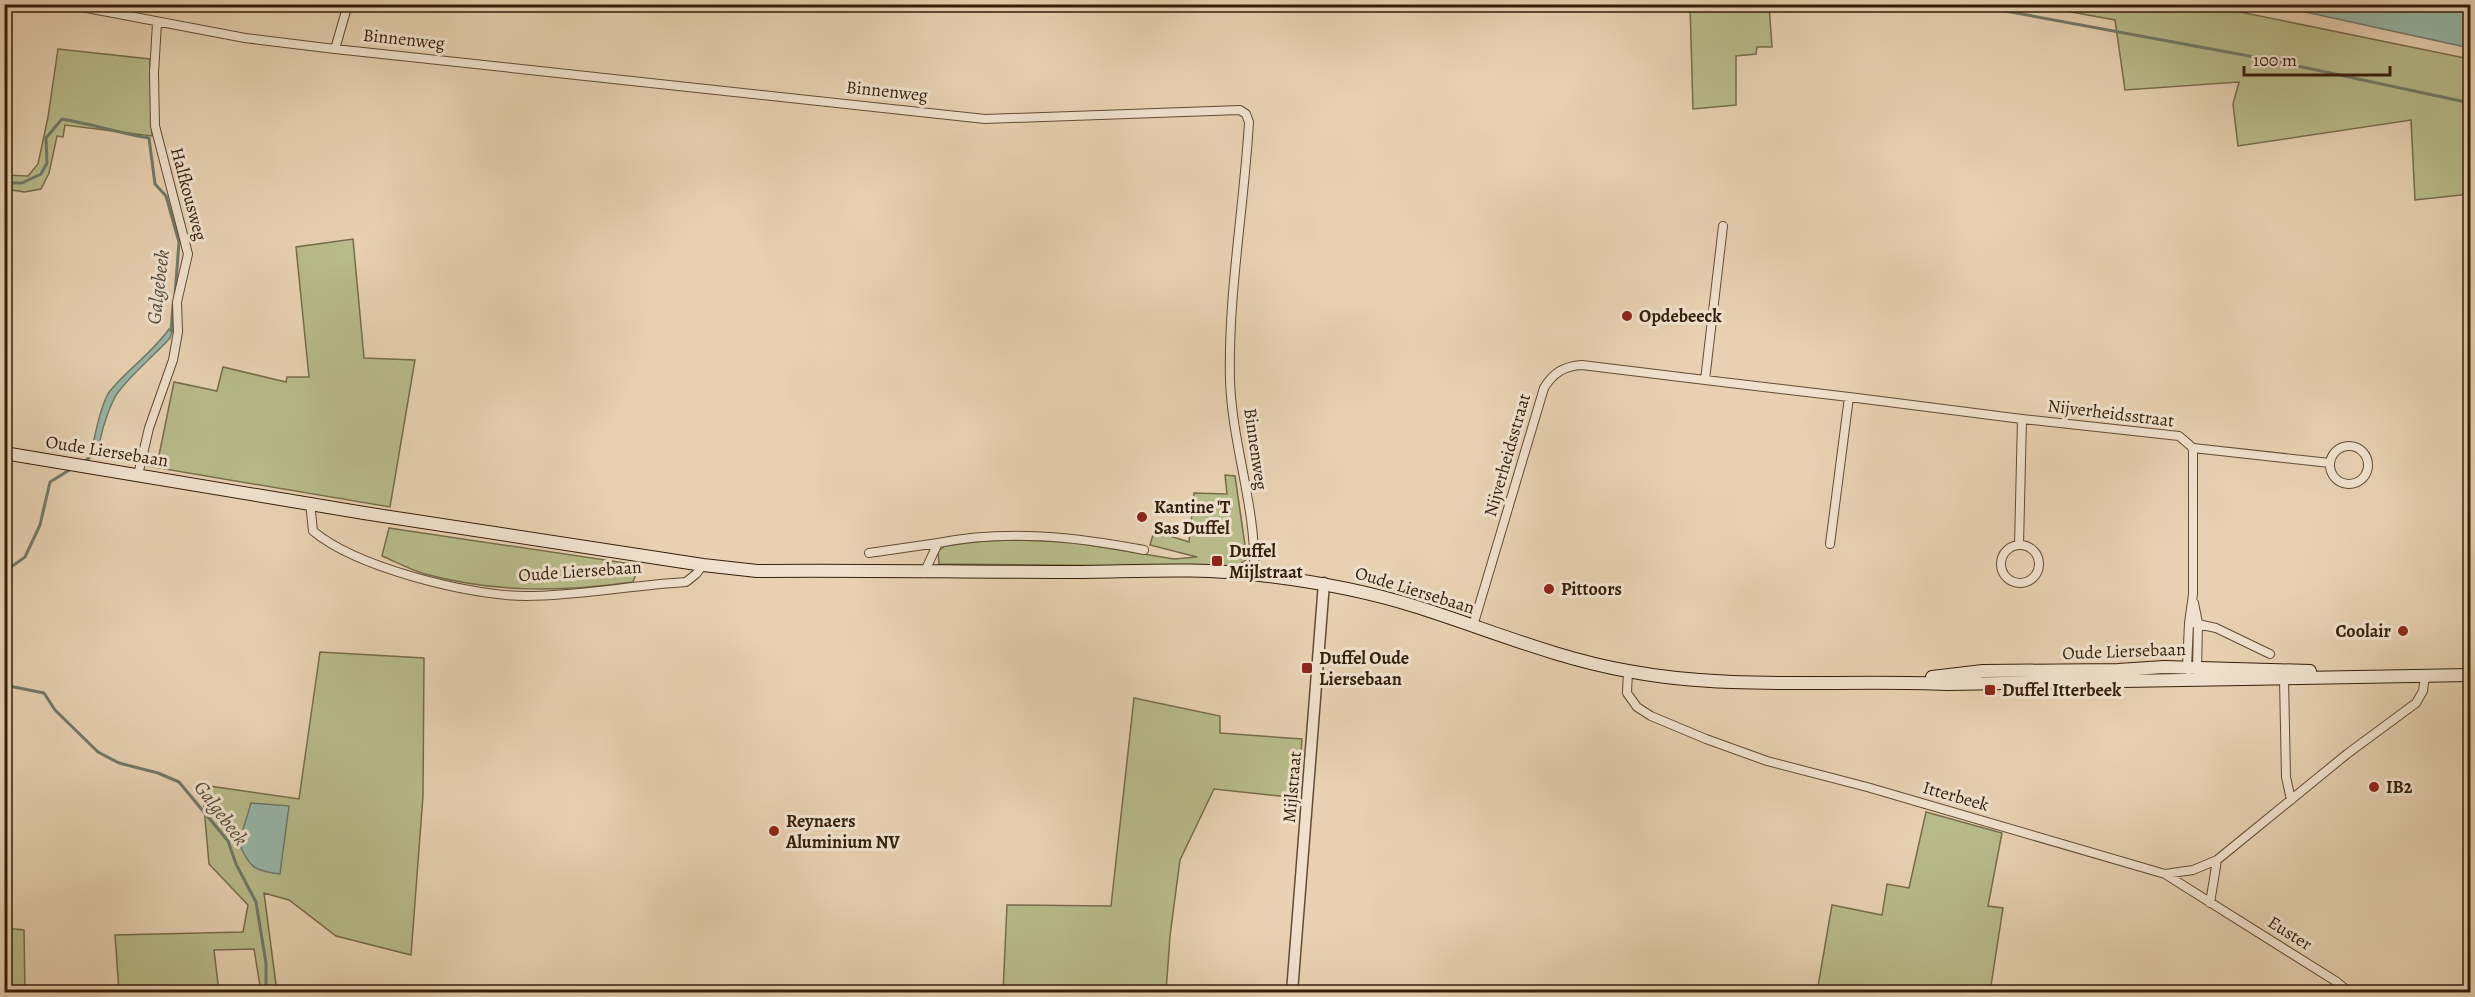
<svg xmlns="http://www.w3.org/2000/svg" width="2475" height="997" font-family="Alegreya,serif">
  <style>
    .green { fill: #b8bb8a; stroke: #776c4a; stroke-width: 1.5 }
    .water { fill: #97b7aa; stroke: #707a6a; stroke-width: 1.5 }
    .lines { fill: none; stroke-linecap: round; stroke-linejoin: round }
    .stream { stroke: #707a6a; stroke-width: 3 }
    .minor-casing { stroke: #624b33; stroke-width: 10 }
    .tertiary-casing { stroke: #624b33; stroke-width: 13 }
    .secondary-casing { stroke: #361e09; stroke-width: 14 }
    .minor { stroke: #efe1cd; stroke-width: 8 }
    .tertiary { stroke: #efe1cd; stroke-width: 10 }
    .secondary { stroke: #efe1cd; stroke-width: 12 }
    .poi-dot { fill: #8f2418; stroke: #efe1cd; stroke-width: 2 }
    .labels { text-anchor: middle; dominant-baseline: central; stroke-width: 6; stroke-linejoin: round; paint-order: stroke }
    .street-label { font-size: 18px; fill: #361e09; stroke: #efe1cd }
    .poi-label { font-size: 18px; font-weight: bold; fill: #361e09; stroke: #efe1cd; text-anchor: start }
    .water-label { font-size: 20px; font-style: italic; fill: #534c39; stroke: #efe1cd }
  </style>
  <rect width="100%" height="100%" fill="#e7d1b2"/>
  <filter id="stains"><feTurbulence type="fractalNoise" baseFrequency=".00333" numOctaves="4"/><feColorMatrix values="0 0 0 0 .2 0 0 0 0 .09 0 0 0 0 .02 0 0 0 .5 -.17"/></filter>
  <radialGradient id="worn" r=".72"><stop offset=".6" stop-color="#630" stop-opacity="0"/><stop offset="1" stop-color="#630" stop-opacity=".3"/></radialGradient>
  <!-- green -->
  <path class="green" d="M 1690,5 L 1769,5 L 1772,47 L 1757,47 L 1756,54 L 1736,56 L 1736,105 L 1693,109 Z
    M 2033,5 L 2206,5 L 2470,59 L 2470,194 L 2415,200 L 2411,120 L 2238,146 L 2233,104 L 2239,82 L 2125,90 L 2115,20 Z
    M 58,49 L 150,59 L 152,136 L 65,125 L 63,137 L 57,136 L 49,173 L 41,189 L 25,192 L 5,189 L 5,175 L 28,176 L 38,164 L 48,117 Z
    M 353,239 L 364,358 L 415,360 L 390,507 L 147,466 L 148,460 L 158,460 L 174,382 L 217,391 L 223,367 L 286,382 L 287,377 L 309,377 L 296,247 Z
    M 1225,475 L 1235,476 L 1247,559 L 1236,567 L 939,564 L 938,551 L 945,546 L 983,541 L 1015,540 L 1071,542 L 1174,559 L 1197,557 L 1150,545 L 1154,531 L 1189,542 L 1194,493 L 1227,494 Z
    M 389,528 L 639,565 L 633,582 C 562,592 495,593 425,574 C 411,570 396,562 382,556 Z
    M 320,652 L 424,658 L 423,796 L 411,955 L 336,936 L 289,900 L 264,893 L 277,992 L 261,992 L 254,949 L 214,950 L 219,992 L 119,992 L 115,935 L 243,932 L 248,905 L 209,864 L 202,785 L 299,799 Z
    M 1134,698 L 1220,716 L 1220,733 L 1302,739 L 1298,798 L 1214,789 L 1180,860 L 1170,936 L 1166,992 L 1003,992 L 1007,905 L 1111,906 Z
    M 1926,812 L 2002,833 L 1988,906 L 2003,908 L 1990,992 L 1817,992 L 1832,905 L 1882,915 L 1887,884 L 1909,888 Z
    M 5,928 L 24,930 L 25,992 L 5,992 Z"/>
  <!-- water -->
  <path class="water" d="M 2273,5 L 2470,5 L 2470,48 Z
    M 169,329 L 173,329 L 170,338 C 155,355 120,384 113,401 C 105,418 100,437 97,456 L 91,454 C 94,439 101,402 110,391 C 128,369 153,352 169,329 Z
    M 251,803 L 289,806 L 280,874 C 254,871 249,867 239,843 Z"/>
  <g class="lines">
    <!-- stream -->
    <path class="stream" d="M 1967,4 L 2260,58 L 2470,103
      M 4,183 L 22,183 L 41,174 L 47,163 L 46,138 L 62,119 C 91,124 119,133 149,138 L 155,184 L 166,196 L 179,242 L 175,295
      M 171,331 L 173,305
      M 85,461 L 95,453
      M 4,572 L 25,557 L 40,525 L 50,482 L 71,469
      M 4,685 L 44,693 L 55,710 L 98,752 L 119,763 L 158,773 L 179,782 L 228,841 L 236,864 L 256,902 L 266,963 L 266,992"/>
    <!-- minor casing -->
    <g class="minor-casing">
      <path id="minor" d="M 66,4 L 245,38 L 335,49 L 985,119 L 1240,110 L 1246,114 L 1249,122 C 1244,208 1228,294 1230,380 C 1232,445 1257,509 1254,574
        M 335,49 L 348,4
        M 1723,226 L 1705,380 L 1849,397 L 1830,544
        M 1849,397 L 2022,419
        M2330 465a19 19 0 1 1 38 0a19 19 0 1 1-38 0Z
        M 138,475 L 149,428 L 173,360 L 178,332 L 177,302 L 188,254 L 155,126 L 154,73 L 157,23
        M 310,502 L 313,531 C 356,567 469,596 526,596 C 579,596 633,585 686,582 L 696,574 L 703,565
        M2001 564a19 19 0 1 1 38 0a19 19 0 1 1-38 0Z
        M 2019,545 L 2022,419 L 2179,436 L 2193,448
        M 869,553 L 938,543
        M 924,573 L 938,543 C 1006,529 1077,537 1144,550
        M 2194,603 L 2198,623 L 2197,671
        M 2193,623 L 2216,628 L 2270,654
        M 1473,626 L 1544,388 C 1553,373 1564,366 1582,365 L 1705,380
        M 2189,670 L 2187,667 L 2189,623 L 2193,594 L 2193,448 L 2330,463
        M 1628,671 L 1627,693 L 1637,707 L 1651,716 L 1706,739 L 1767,761 L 1867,787 L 2165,874 L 2193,870 L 2217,860 L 2347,754 L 2416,703 L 2423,691 L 2425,675
        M 2284,679 L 2286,777 L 2291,800
        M 2165,874 L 2337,982 L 2349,992
        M 2210,903 L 2217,860"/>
    </g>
    <!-- tertiary casing -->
    <g class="tertiary-casing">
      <path id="tertiary" d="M 1292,992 L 1324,583"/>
    </g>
    <!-- secondary casing -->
    <g class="secondary-casing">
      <path id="secondary" d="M 4,453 L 364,513 L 703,565 L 757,571 C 860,570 963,572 1066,572 C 1130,572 1196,567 1260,575 C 1312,581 1363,590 1414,606 C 1485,628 1554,658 1628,671 C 1733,691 1842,679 1948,684 L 2470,675
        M 1932,677 L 1983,671 L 2118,670 L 2164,667 L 2310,671"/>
    </g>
    <!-- minor -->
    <use href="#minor" class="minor"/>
    <!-- tertiary -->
    <use href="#tertiary" class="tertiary"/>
    <!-- secondary -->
    <use href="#secondary" class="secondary"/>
  </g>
  <!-- markers -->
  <g class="poi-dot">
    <circle cx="1627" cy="316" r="6"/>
    <circle cx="1142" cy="517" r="6"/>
    <rect x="1211" y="555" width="12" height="12" rx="3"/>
    <circle cx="1549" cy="589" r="6"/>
    <circle cx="2403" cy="631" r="6"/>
    <rect x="1301" y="662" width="12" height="12" rx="3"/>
    <rect x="1984" y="684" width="12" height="12" rx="3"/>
    <circle cx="2374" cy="787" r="6"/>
    <circle cx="774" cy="831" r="6"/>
  </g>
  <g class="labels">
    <!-- street labels -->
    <g class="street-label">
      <text transform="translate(404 39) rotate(6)">Binnenweg</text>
      <text transform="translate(887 91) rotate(6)">Binnenweg</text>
      <text transform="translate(189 194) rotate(75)">Halfkousweg</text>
      <text transform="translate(2111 413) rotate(7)">Nijverheidsstraat</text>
      <text transform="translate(1256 449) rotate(82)">Binnenweg</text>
      <text transform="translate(107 451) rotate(9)">Oude Liersebaan</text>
      <text transform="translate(1507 455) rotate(-74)">Nijverheidsstraat</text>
      <text transform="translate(580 571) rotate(-4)">Oude Liersebaan</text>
      <text transform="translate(1415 590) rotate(17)">Oude Liersebaan</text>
      <text transform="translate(2124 651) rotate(-2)">Oude Liersebaan</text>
      <text transform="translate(1292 787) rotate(-85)">Mijlstraat</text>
      <text transform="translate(1956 796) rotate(16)">Itterbeek</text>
      <text transform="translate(2290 933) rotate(32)">Euster</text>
    </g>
    <!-- poi labels -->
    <g class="poi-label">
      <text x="1639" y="316">Opdebeeck</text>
      <text x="1154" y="507">Kantine 'T<tspan x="1154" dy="21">Sas Duffel</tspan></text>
      <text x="1229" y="551">Duffel<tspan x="1229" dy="21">Mijlstraat</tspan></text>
      <text x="1561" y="589">Pittoors</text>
      <text x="2391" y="631" text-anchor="end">Coolair</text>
      <text x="1319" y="658">Duffel Oude<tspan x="1319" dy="21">Liersebaan</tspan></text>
      <text x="2002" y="690">Duffel Itterbeek</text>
      <text x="2386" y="787">IB2</text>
      <text x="786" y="821">Reynaers<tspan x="786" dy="21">Aluminium NV</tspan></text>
    </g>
    <!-- water labels -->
    <g class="water-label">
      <text transform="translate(158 287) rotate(-83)">Galgebeek</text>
      <text transform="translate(221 813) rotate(53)">Galgebeek</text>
    </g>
  </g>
  <!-- margin -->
  <rect width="2475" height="997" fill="none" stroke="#e7d1b2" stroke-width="24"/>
  <rect x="6" y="6" width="2463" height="985" fill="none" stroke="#361e09" stroke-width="3"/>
  <rect x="12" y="12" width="2451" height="973" fill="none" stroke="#361e09" stroke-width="1.5"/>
  <!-- scale -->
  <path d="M2244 66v9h146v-9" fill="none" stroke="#361e09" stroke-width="3"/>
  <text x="2253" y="66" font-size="18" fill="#361e09" stroke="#efe1cd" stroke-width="4.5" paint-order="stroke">100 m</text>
  <rect width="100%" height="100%" filter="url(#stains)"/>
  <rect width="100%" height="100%" fill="url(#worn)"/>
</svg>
